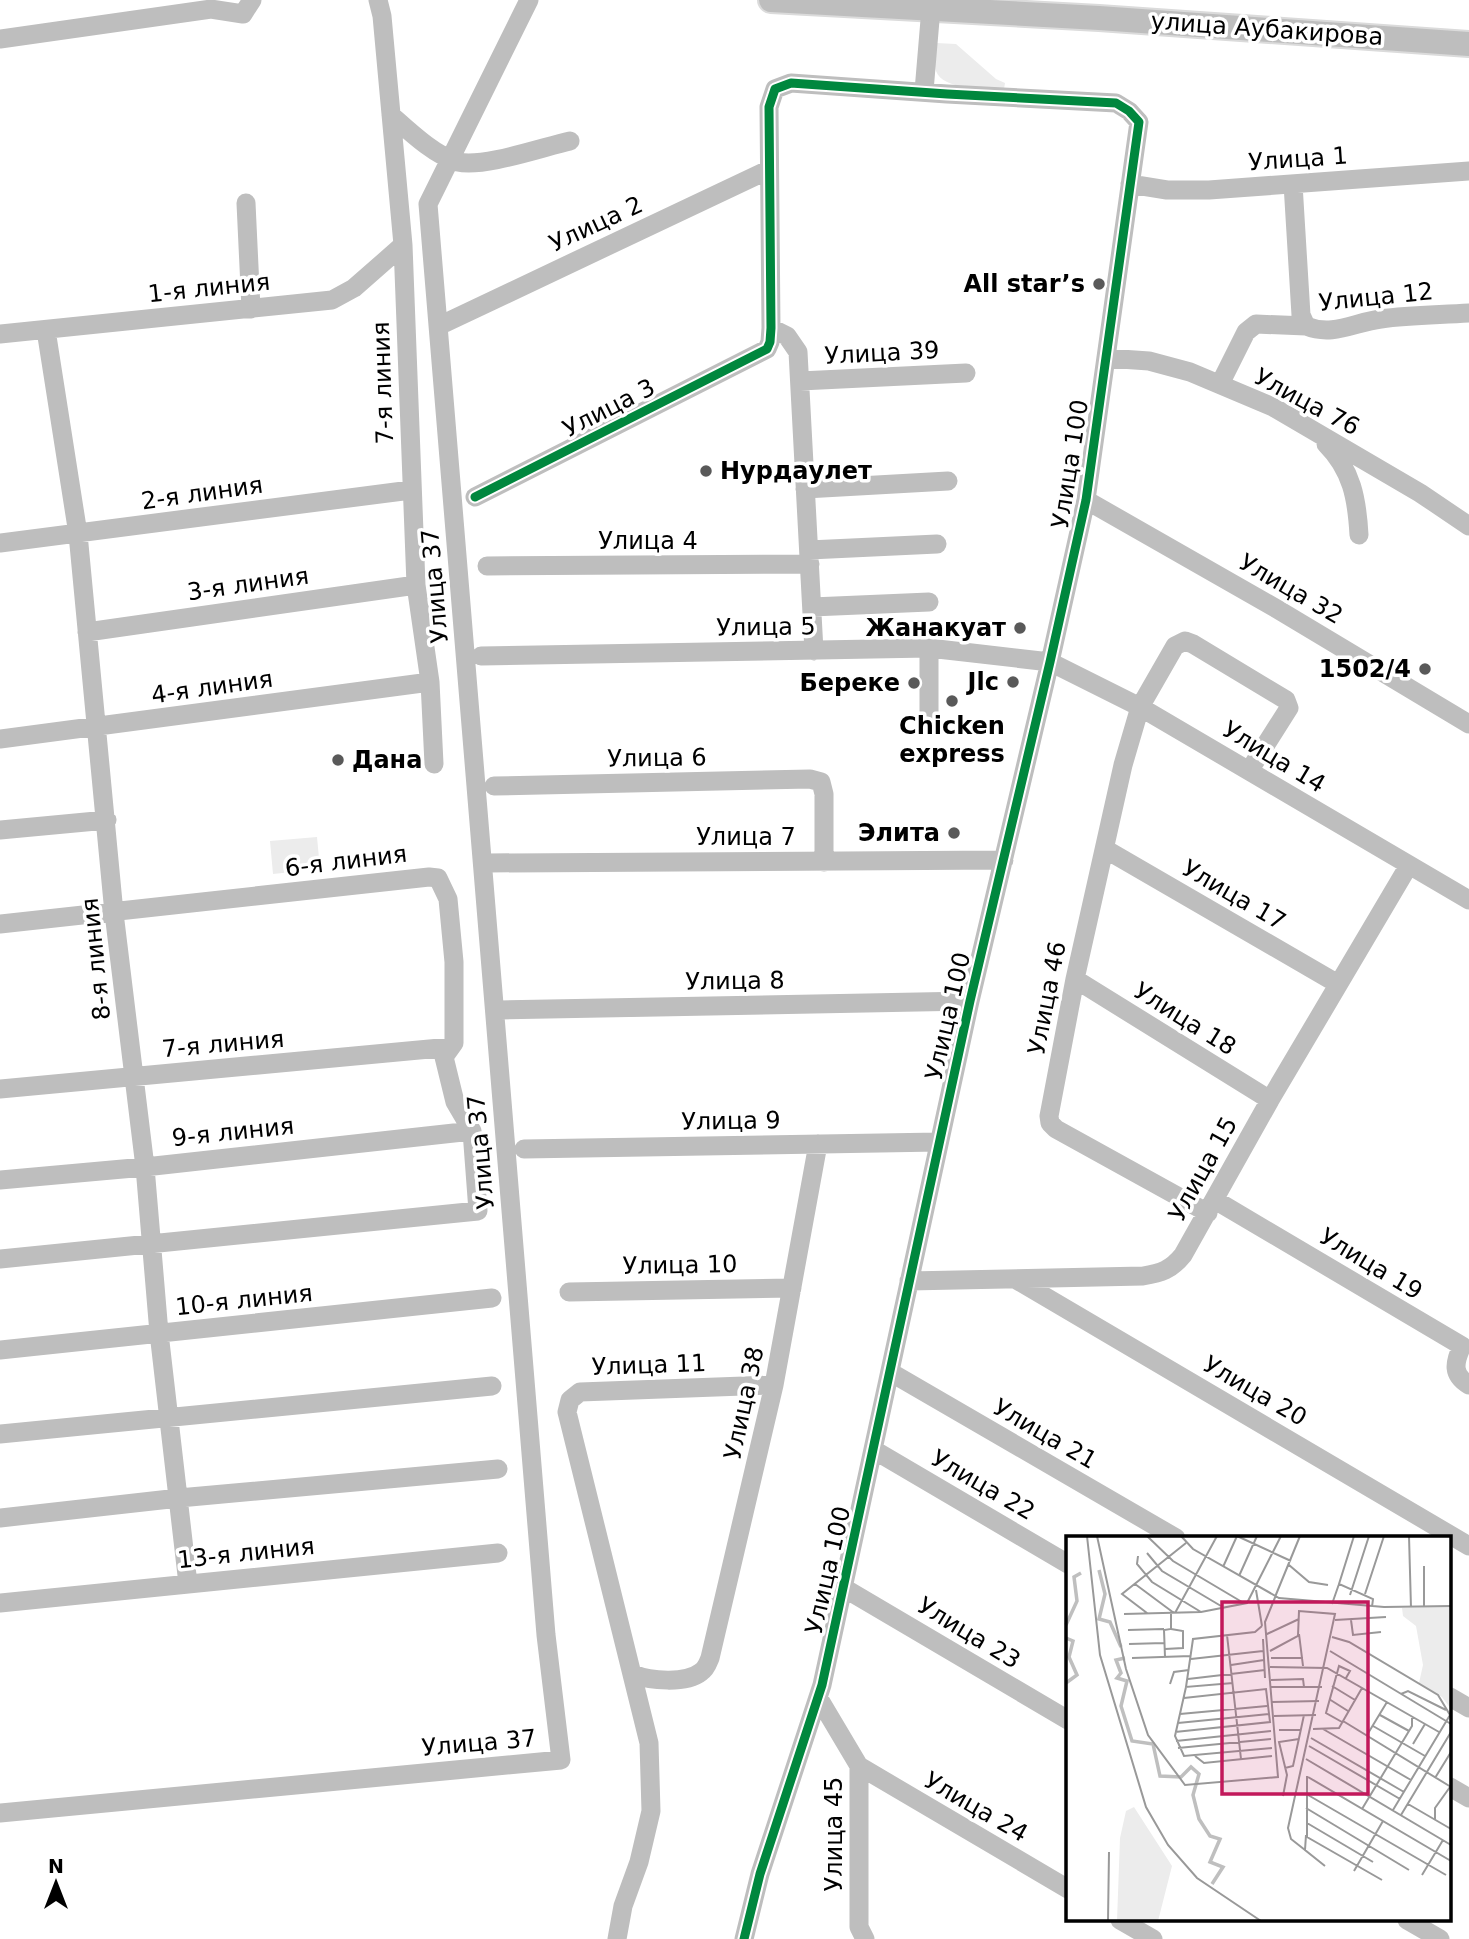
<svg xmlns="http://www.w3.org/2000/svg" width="1469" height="1939" font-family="'DejaVu Sans',sans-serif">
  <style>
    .green { fill: #ececec }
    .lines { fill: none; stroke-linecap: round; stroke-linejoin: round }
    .major-casing { stroke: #dbdbdb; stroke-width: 28 }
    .minor { stroke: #bebebe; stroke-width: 19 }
    .major { stroke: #bebebe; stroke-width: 24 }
    .cycleway-casing { stroke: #fff; stroke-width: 13 }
    .cycleway { stroke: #00873e; stroke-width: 9 }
    .poi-dot { fill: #595959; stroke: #fff; stroke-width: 2.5 }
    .labels { text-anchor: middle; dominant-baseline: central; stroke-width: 7; stroke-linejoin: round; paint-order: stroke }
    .street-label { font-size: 24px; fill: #000; stroke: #fff }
    .poi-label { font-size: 24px; font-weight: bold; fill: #000; stroke: #fff; text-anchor: end }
    .inset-river { fill: none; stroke: #bfbfbf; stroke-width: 3.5 }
    .inset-road { fill: none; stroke: #999; stroke-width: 2 }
    .view { fill: #c2185b; fill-opacity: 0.15; stroke: #c2185b; stroke-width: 3.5 }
    .inset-edge { fill: none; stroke: #000; stroke-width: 3.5 }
  </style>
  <rect width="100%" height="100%" fill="#fff"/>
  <!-- green -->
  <path class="green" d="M 936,43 L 956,44 L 996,79 L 1005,83 L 1004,89 C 987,88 943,91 936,71 C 934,64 936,51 936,43 Z
    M 317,837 L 320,869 L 273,874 L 270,841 Z"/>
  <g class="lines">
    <!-- major casing -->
    <g class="major-casing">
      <path id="major" d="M 771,0 L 1099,18 L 1469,44"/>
    </g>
    <!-- minor -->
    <path class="minor" d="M 378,0 L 382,16 L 403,245 L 416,585 L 430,682 L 434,764
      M 0,39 L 211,9 L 243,14 L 252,0
      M 924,91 L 931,8
      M 391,115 C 408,130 435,156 458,162 C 483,168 543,147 570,141
      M 1130,184 L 1167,190 L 1209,190 L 1469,171
      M 1293,184 L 1301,315 L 1306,326 C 1333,337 1355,322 1381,319 C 1410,315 1440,315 1469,313
      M 246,203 L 251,309
      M 445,323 L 768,170
      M 771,328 L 787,336 L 798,352 L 814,651
      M 46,330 L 78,534 L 114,913 L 145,1167 L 159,1333 L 188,1584
      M 0,334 L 332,300 L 354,288 L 403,245
      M 1106,358 L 1149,361 L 1190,372 L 1273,407 L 1420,493 L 1469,526
      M 800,381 L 966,373
      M 1220,384 L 1246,332 L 1256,324 L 1306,326
      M 1326,444 C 1352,470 1357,499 1359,535
      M 805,489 L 948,481
      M 475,497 L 767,349 L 770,342 L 771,328 L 769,107 L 775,89 L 791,83 L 947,94 L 1116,103 L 1129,111 L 1139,122 L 1086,500 L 1050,662 L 970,1001 L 822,1685 L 760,1874 L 744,1939
      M 1086,500 L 1277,609 L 1469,724
      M 0,543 L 411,490
      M 809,550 L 937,544
      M 487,566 L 810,564
      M 812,607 L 929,602
      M 87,632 L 416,585
      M 481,656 L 929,648 L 1050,662 L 1140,707 L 1469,900
      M 929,725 L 929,648
      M 0,739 L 430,682
      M 494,786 L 810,779 L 821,782 L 824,794 L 824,862
      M 0,830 L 107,820
      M 1105,849 L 1338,984
      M 488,863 L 1004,860
      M 0,924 L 429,877 L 438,878 L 448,899 L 454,962 L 454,1043 L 444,1057 L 455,1102 L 472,1131 L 478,1211 L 0,1259
      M 1075,979 L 1270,1100
      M 500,1010 L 970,1001
      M 0,1089 L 451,1047
      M 524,1149 L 939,1142
      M 0,1180 L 145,1167 L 472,1131
      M 1215,1200 L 1462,1346 C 1454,1363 1452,1375 1469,1385
      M 1208,1213 L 1056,1129 L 1050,1123 L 1049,1116 L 1075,979 L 1123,765 L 1140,707 L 1175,646 L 1185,641 L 1193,644 L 1286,700 L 1289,708 L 1249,771
      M 1015,1279 L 1469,1546
      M 909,1281 L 1143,1276 C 1161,1273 1171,1270 1183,1255 L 1270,1100 L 1409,865
      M 569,1292 L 792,1288
      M 0,1350 L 492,1298
      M 890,1372 L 1176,1538
      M 0,1434 L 492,1386
      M 874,1450 L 1068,1564
      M 0,1518 L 179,1498 L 498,1469
      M 844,1588 L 1068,1720
      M 0,1603 L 498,1553
      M 633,1674 C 650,1681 686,1684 701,1672 C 706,1669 708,1663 710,1658 L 774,1385 L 818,1144
      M 818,1697 L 859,1766 L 859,1927 L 865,1939
      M 1450,1697 L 1469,1708
      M 859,1766 L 1068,1889
      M 1450,1787 L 1469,1798
      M 0,1813 L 561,1760 L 546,1635 L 428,204 L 529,0
      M 1120,1920 L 1153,1939
      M 1407,1920 L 1440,1939
      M 617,1939 L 623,1906 L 639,1862 L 651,1811 L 649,1743 L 567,1412 L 570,1400 L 580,1392 L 774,1385"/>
    <!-- major -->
    <use href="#major" class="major"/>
    <!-- cycleway casing -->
    <g class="cycleway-casing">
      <path id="cycleway" d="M 475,497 L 767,349 L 770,342 L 771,328 L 769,107 L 775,89 L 791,83 L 947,94 L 1116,103 L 1129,111 L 1139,122 L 1086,500 L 1050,662 L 970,1001 L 822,1685 L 760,1874 L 744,1939"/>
    </g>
    <!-- cycleway -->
    <use href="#cycleway" class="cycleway"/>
  </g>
  <!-- markers -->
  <g class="poi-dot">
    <circle cx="1099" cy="284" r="7"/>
    <circle cx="706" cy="471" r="7"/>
    <circle cx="1020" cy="628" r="7"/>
    <circle cx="1425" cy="669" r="7"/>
    <circle cx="1013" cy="682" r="7"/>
    <circle cx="914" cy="683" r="7"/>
    <circle cx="952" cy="701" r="7"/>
    <circle cx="338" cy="760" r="7"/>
    <circle cx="954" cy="833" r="7"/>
  </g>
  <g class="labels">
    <!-- street labels -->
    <g class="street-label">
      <text transform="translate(1267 29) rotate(4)">улица Аубакирова</text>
      <text transform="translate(1298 159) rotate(-4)">Улица 1</text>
      <text transform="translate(596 224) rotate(-25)">Улица 2</text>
      <text transform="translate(209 288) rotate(-6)">1-я линия</text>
      <text transform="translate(1376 297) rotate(-6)">Улица 12</text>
      <text transform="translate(882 353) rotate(-3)">Улица 39</text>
      <text transform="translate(383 383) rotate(-92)">7-я линия</text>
      <text transform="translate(1307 402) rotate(28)">Улица 76</text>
      <text transform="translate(609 408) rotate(-27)">Улица 3</text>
      <text transform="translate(1070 464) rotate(-81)">Улица 100</text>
      <text transform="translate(202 493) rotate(-8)">2-я линия</text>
      <text x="648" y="541">Улица 4</text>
      <text transform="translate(248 584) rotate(-8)">3-я линия</text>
      <text transform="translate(435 586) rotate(-95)">Улица 37</text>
      <text transform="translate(1291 589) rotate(30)">Улица 32</text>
      <text transform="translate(766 627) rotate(-1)">Улица 5</text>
      <text transform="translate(212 687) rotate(-8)">4-я линия</text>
      <text transform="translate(1274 757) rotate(31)">Улица 14</text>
      <text transform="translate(657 758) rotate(-1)">Улица 6</text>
      <text x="746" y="837">Улица 7</text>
      <text transform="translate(346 861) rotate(-7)">6-я линия</text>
      <text transform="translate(1234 895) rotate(30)">Улица 17</text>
      <text transform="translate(96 959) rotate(-96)">8-я линия</text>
      <text transform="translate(735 981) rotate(-1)">Улица 8</text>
      <text transform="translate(1047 998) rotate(-79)">Улица 46</text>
      <text transform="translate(948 1016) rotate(-77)">Улица 100</text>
      <text transform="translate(1185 1019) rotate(32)">Улица 18</text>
      <text transform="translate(223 1044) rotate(-5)">7-я линия</text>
      <text transform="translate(731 1121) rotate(-1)">Улица 9</text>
      <text transform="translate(233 1132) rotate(-6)">9-я линия</text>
      <text transform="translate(481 1152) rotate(-95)">Улица 37</text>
      <text transform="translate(1203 1169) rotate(-61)">Улица 15</text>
      <text transform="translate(1371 1264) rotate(31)">Улица 19</text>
      <text transform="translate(680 1265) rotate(-1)">Улица 10</text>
      <text transform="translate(244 1300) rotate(-6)">10-я линия</text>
      <text transform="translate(649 1365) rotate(-2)">Улица 11</text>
      <text transform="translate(1255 1391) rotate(30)">Улица 20</text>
      <text transform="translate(744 1403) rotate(-78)">Улица 38</text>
      <text transform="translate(1045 1434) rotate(30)">Улица 21</text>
      <text transform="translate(983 1485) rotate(30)">Улица 22</text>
      <text transform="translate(246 1553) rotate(-6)">13-я линия</text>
      <text transform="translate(828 1570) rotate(-77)">Улица 100</text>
      <text transform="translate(969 1633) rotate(31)">Улица 23</text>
      <text transform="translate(479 1743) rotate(-5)">Улица 37</text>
      <text transform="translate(976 1807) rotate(30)">Улица 24</text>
      <text transform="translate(834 1834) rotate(-90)">Улица 45</text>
    </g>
    <!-- poi labels -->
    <g class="poi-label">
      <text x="1085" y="284">All star’s</text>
      <text x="720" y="471" text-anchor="start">Нурдаулет</text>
      <text x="1006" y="628">Жанакуат</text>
      <text x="1411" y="669">1502/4</text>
      <text x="999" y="682">Jlc</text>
      <text x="900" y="683">Береке</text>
      <text x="952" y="726" text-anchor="middle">Chicken<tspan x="952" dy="28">express</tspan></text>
      <text x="352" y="760" text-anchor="start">Дана</text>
      <text x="940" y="833">Элита</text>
    </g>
  </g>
  <!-- overview -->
  <g transform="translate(1066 1536)">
    <rect width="385" height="385" fill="#fff"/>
    <path d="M 385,70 L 385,173 L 376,161 L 353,147 L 357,129 L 350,90 L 337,80 L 336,72 ZM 68,271 L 106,330 L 92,385 L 51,385 L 54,302 L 60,275 Z" fill="#ececec"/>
    <path class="inset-river" d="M 33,34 L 39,58 L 33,83 L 44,86 L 55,111M 0,89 L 11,65 L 8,41 L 15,37M 0,102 L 7,105 L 3,121 L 11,139 L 0,147M 59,122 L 50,124 L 55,137 L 51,142 L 61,145 L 55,170 L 66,205 L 87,208 L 94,240 L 115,241 L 125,231 L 133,238 L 127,259 L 133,283 L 144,300 L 154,303 L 144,326 L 157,331 L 146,348"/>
    <path class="inset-road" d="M 21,0 L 34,119 L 80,271 L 102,309 L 131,342 L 195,385M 31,0 L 60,133 L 82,199 L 119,249 L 212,241 L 199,86 L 210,59M 81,0 L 107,25 L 176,66M 115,0 L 127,13 L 213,62 L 318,71 L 385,70M 171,0 L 225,25M 288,0 L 273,48 L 307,63 L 306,71M 343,0 L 345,72M 81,17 L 96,35 L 155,70M 72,20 L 71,28 L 86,46 L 135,76M 223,29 L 243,46 L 262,49M 358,30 L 358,71M 157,31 L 171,0M 173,40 L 191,0M 69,48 L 108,77M 190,54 L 196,90M 299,58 L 318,0M 284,59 L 303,0M 209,61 L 234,0M 266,68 L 273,48M 81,77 L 56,58 L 120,7M 109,77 L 151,0M 58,78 L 135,76 L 181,67 L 215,0M 269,84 L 320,81M 285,84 L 287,99 L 315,96M 62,94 L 98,93M 201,98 L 233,83M 233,98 L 237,130M 161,99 L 175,223M 266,101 L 283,106 L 372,159 L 384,179 L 327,274M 197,103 L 199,142M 63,108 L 98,107M 99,113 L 117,112 L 117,95 L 105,93M 204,115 L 232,100 L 233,75 L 269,78 L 222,292 L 225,303 L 239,314M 264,115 L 385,188M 99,121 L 98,94 L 105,93 L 105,76M 66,122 L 125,120M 205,122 L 237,122M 125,123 L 197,115M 165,129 L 198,124M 204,131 L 261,132 L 373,196M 122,143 L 199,134M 205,144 L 237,143 L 238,151M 167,147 L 120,151 L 127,103 L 189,96 L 196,90M 104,148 L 108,136 L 123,134M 266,150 L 289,164M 120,151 L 109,200 L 118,220 L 206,212M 205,151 L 256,151M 335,158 L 342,155 L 380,174M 263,163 L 282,175M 206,166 L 253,165M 114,178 L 201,170M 314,179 L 343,195M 208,180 L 250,179M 277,185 L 385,251M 276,186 L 260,177 L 273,130 L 284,135 L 280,142M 112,187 L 203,178M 307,190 L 359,220M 247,193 L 273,192 L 296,152M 257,193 L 345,244M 213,194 L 235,194M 109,196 L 204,186 L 200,153 L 118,162M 301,199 L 321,166M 245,202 L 338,256M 110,205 L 205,195M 347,208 L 359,188M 243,210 L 334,263M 112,212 L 205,203M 129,220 L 138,227 L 206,220M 240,223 L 385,309M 219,232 L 227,230 L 238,179M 241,240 L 241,301 L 316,344M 242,241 L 385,325M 369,242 L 385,216M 242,259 L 380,339M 217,260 L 221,239 L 213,206 L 233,203M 342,268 L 385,293M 240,272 L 343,334M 296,273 L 346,190 L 346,180M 335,279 L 385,196M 369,283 L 369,272 L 384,251M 241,287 L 307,326M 240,299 L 239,314 L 259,330M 288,335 L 317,285M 356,339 L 377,304M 42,385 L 43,316"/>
    <path class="view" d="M 156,66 L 302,66 L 302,258 L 156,258 Z"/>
    <rect width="385" height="385" class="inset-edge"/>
  </g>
  <!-- north arrow -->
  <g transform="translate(56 1883)" stroke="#ffffff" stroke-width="5" paint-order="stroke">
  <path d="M0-5L12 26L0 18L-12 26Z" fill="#000000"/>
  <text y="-10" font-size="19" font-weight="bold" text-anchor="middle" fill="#000000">N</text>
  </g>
</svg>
